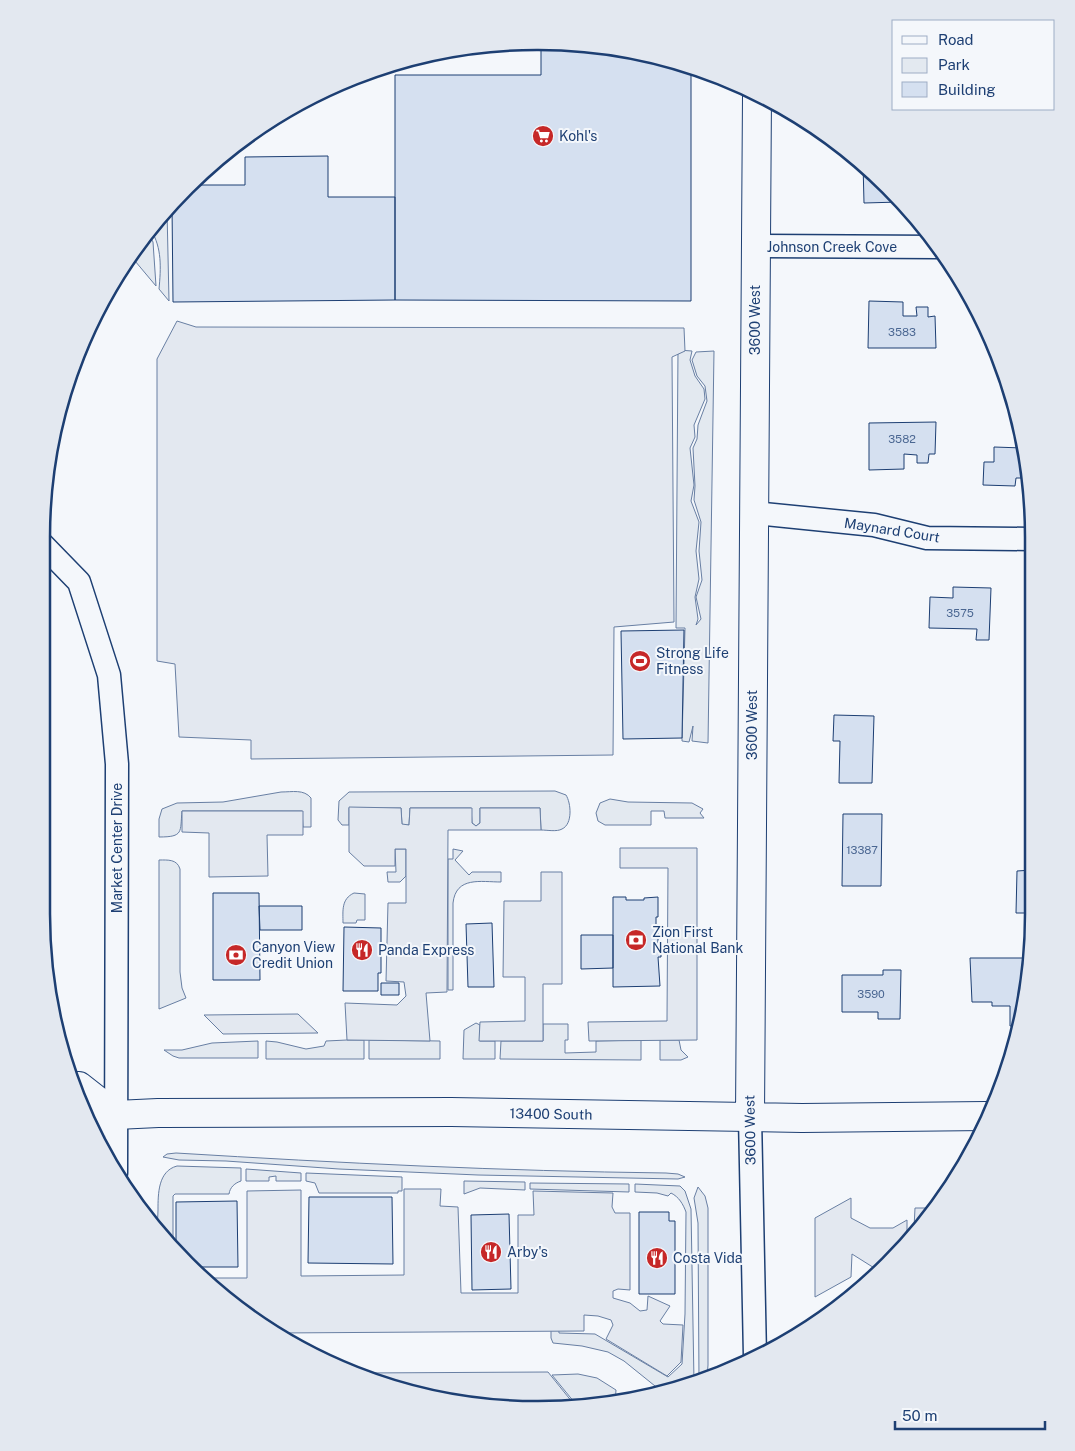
<svg xmlns="http://www.w3.org/2000/svg" width="1075" height="1451" font-family="'Public Sans',sans-serif">
  <style>
    .green { fill: #e3e9f0; stroke: #687fa3 }
    .parking { fill: #e3e8f0; stroke: #687fa3 }
    .building { fill: #d5e0f0; stroke: #1d3f73 }
    .lines { fill: none; stroke-linecap: round; stroke-linejoin: round }
    .minor-casing { stroke: #1d3f73; stroke-width: 25 }
    .major-casing { stroke: #1d3f73; stroke-width: 30 }
    .minor { stroke: #f4f7fb; stroke-width: 22 }
    .major { stroke: #f4f7fb; stroke-width: 28 }
    .labels { text-anchor: middle; dominant-baseline: central; stroke-width: 4; stroke-linejoin: round; paint-order: stroke }
    .number-label { font-size: 11px; fill: #4b6792 }
    .poi-label { font-size: 14px; fill: #1d3f73; stroke: #f4f7fb; text-anchor: start }
    .street-label { font-size: 14px; fill: #1d3f73; stroke: #f4f7fb }
    .rim { fill: none; stroke: #1d3f73; stroke-width: 2.5 }
  </style>
  <rect width="100%" height="100%" fill="#f4f7fb"/>
  <!-- green -->
  <path class="green" d="M 167,210 L 169,301 L 159,289 C 161,268 162,248 151,230 Z
    M 148,233 L 153,242 L 156,286 L 130,255 Z
    M 678,350 L 692,351 L 690,360 L 695,376 L 704,389 L 705,399 L 694,425 L 695,437 L 690,448 L 694,485 L 691,501 L 699,522 L 696,551 L 699,579 L 695,597 L 698,619 L 696,625 L 701,619 L 696,597 L 702,580 L 699,551 L 701,522 L 694,500 L 695,486 L 693,448 L 697,439 L 698,425 L 707,401 L 705,386 L 697,376 L 692,360 L 696,352 L 714,351 L 708,743 L 692,741 L 693,726 L 689,742 L 682,741 L 685,628 L 676,628 Z
    M 555,791 L 566,795 C 571,803 573,824 562,829 C 557,832 547,830 541,830 L 540,808 L 480,808 L 480,823 L 476,826 L 472,823 L 471,808 L 410,808 L 409,825 L 402,825 L 401,808 L 349,808 L 349,825 L 342,825 L 338,820 L 339,801 L 349,792 Z
    M 281,792 C 292,792 304,789 311,798 L 311,827 L 303,827 L 302,811 L 182,811 C 180,832 184,837 159,837 L 159,819 L 162,809 L 177,803 L 223,802 Z
    M 610,799 L 628,802 L 692,803 L 703,809 L 700,813 L 704,818 L 665,818 L 664,811 L 651,811 L 651,825 L 605,825 L 598,821 L 596,813 L 600,803 Z
    M 395,849 L 406,849 L 406,876 L 400,882 L 388,882 L 387,872 L 396,872 Z
    M 453,849 L 463,851 L 455,860 L 469,875 L 472,872 L 501,872 L 501,882 C 481,882 456,876 453,903 L 453,990 L 448,990 L 448,859 L 453,859 Z
    M 159,860 C 168,860 177,859 180,869 L 180,972 L 182,988 L 186,998 L 159,1009 Z
    M 354,893 L 365,894 L 365,920 L 357,920 L 356,923 L 343,923 C 343,911 341,899 354,893 Z
    M 476,1023 L 480,1025 L 480,1041 L 495,1041 L 495,1059 L 463,1059 L 464,1030 Z
    M 543,1024 L 568,1024 L 568,1040 L 565,1040 L 565,1053 L 596,1052 L 596,1041 L 641,1040 L 641,1060 L 500,1059 L 501,1041 L 543,1041 Z
    M 347,1040 L 364,1040 L 364,1059 L 266,1059 L 266,1041 L 277,1042 L 306,1049 L 324,1046 L 326,1041 Z
    M 369,1040 L 440,1041 L 440,1059 L 369,1059 Z
    M 660,1040 L 679,1040 L 681,1050 L 688,1057 L 681,1060 L 660,1060 Z
    M 258,1041 L 258,1058 L 179,1058 L 173,1056 L 164,1050 L 182,1050 L 212,1043 Z
    M 176,1153 C 340,1163 502,1171 666,1173 L 678,1174 L 685,1177 L 678,1179 L 478,1175 L 339,1169 L 226,1161 L 179,1160 L 163,1157 L 167,1154 Z
    M 177,1166 L 241,1168 L 241,1181 C 235,1183 230,1187 229,1194 L 175,1194 L 173,1196 L 173,1246 C 168,1241 160,1233 158,1227 C 157,1222 158,1215 158,1210 C 158,1194 158,1171 177,1166 Z
    M 246,1169 L 301,1173 L 301,1181 L 276,1181 L 276,1176 L 269,1177 L 269,1181 L 246,1181 Z
    M 306,1173 L 402,1177 L 402,1191 L 398,1191 L 398,1193 L 319,1193 L 315,1183 L 306,1181 Z
    M 464,1181 L 525,1182 L 525,1190 L 480,1188 L 464,1194 Z
    M 530,1183 L 629,1184 L 629,1192 L 530,1189 Z
    M 635,1184 L 680,1186 L 685,1191 L 691,1209 L 694,1382 L 664,1391 L 655,1386 L 624,1361 L 608,1352 L 582,1346 L 553,1343 L 551,1338 L 551,1318 L 558,1318 L 559,1333 L 595,1334 L 668,1377 L 682,1364 L 685,1314 L 686,1212 C 683,1204 679,1197 671,1193 L 668,1196 L 657,1193 L 635,1192 Z
    M 698,1187 L 705,1196 L 708,1208 L 708,1365 L 707,1378 L 699,1381 L 698,1223 L 694,1198 Z
    M 578,1374 L 597,1378 L 616,1390 L 615,1403 L 579,1408 L 552,1375 Z"/>
  <!-- parking -->
  <path class="parking" d="M 177,321 L 196,327 L 684,328 L 685,351 L 672,357 L 674,622 L 614,627 L 613,755 L 251,759 L 251,740 L 179,737 L 175,664 L 157,661 L 157,359 Z
    M 349,807 L 401,808 L 402,824 L 409,825 L 410,808 L 472,808 L 472,823 L 476,826 L 480,823 L 480,808 L 540,808 L 541,830 L 448,830 L 447,992 L 426,993 L 430,1041 L 347,1040 L 345,1003 L 397,1005 L 406,996 L 404,982 L 386,981 L 388,903 L 406,903 L 406,849 L 395,849 L 395,866 L 364,866 L 349,852 Z
    M 182,811 L 303,811 L 303,835 L 267,835 L 268,876 L 209,877 L 209,833 L 182,832 Z
    M 620,848 L 697,848 L 697,1040 L 589,1041 L 588,1022 L 667,1021 L 668,868 L 620,868 Z
    M 541,872 L 562,872 L 562,984 L 543,984 L 543,1041 L 479,1041 L 480,1022 L 525,1021 L 525,977 L 503,977 L 504,901 L 541,901 Z
    M 298,1014 L 318,1033 L 223,1034 L 204,1015 Z
    M 404,1189 L 441,1189 L 440,1206 L 458,1207 L 461,1293 L 518,1293 L 518,1215 L 534,1215 L 533,1191 L 613,1193 L 612,1207 L 615,1213 L 630,1213 L 630,1290 L 618,1289 L 613,1291 L 613,1298 L 630,1303 L 640,1311 L 647,1310 L 648,1296 L 670,1306 L 660,1321 L 663,1324 L 683,1325 L 681,1362 L 667,1376 L 606,1339 L 613,1325 L 611,1320 L 598,1316 L 584,1315 L 584,1331 L 277,1333 L 236,1307 L 203,1278 L 247,1278 L 247,1191 L 301,1190 L 301,1276 L 404,1275 Z
    M 851,1198 L 851,1218 L 870,1228 L 893,1228 L 907,1220 L 907,1244 L 879,1271 L 852,1254 L 851,1277 L 815,1297 L 815,1218 Z
    M 915,1208 L 934,1208 L 920,1228 L 914,1228 Z
    M 548,1372 L 577,1408 L 441,1400 L 361,1373 Z"/>
  <!-- building -->
  <path class="building" d="M 541,43 L 603,46 L 691,66 L 691,301 L 395,300 L 395,75 L 541,75 Z
    M 328,156 L 328,197 L 395,197 L 395,300 L 173,302 L 172,204 L 186,187 L 188,185 L 245,185 L 245,157 Z
    M 863,163 L 865,165 L 900,202 L 864,203 Z
    M 869,301 L 903,302 L 903,316 L 917,316 L 916,307 L 928,307 L 928,317 L 935,316 L 936,348 L 868,348 Z
    M 936,422 L 935,454 L 929,454 L 928,463 L 917,463 L 917,455 L 904,454 L 904,469 L 869,470 L 869,423 Z
    M 994,447 L 1023,448 L 1030,478 L 1016,478 L 1015,486 L 983,485 L 984,462 L 994,462 Z
    M 953,587 L 991,588 L 989,640 L 976,640 L 977,629 L 929,628 L 930,597 L 953,598 Z
    M 684,630 L 682,738 L 623,739 L 621,631 Z
    M 834,715 L 874,716 L 872,783 L 839,783 L 840,741 L 833,741 Z
    M 843,814 L 882,814 L 881,886 L 842,886 Z
    M 1032,870 L 1033,938 L 1029,938 L 1030,913 L 1016,913 L 1017,871 Z
    M 213,893 L 259,893 L 260,980 L 213,980 Z
    M 613,897 L 626,897 L 626,900 L 644,900 L 644,898 L 658,897 L 658,917 L 656,917 L 656,933 L 658,933 L 658,945 L 661,945 L 661,957 L 658,957 L 660,986 L 613,987 Z
    M 259,906 L 302,906 L 302,930 L 260,930 Z
    M 492,923 L 494,987 L 468,987 L 466,924 Z
    M 344,927 L 381,928 L 381,973 L 378,973 L 378,991 L 343,991 Z
    M 581,935 L 613,935 L 613,968 L 581,969 Z
    M 970,958 L 1023,958 L 1023,968 L 1029,966 L 1019,1026 L 1010,1026 L 1010,1006 L 992,1006 L 992,1002 L 972,1002 Z
    M 883,970 L 901,970 L 900,1019 L 878,1019 L 878,1012 L 842,1012 L 842,975 L 883,975 Z
    M 381,983 L 399,983 L 399,995 L 381,995 Z
    M 309,1197 L 392,1197 L 393,1264 L 308,1263 Z
    M 237,1201 L 238,1267 L 189,1267 L 176,1251 L 176,1202 Z
    M 639,1212 L 669,1212 L 669,1221 L 675,1221 L 675,1294 L 639,1294 Z
    M 509,1214 L 511,1289 L 472,1290 L 471,1215 Z"/>
  <g class="lines">
    <!-- minor casing -->
    <g class="minor-casing">
      <path id="minor" d="M 756,246 L 938,247
        M 754,513 L 874,525 L 927,538 L 1030,539
        M 42,544 L 79,582 L 109,675 L 117,764 L 116,1173
        M 750,1117 L 755,1356"/>
    </g>
    <!-- major casing -->
    <g class="major-casing">
      <path id="major" d="M 76,1086 L 79,1086 L 116,1115
        M 750,1117 L 757,95
        M 93,1126 L 116,1115 L 158,1113 L 451,1112 L 802,1118 L 986,1116"/>
    </g>
    <!-- minor -->
    <use href="#minor" class="minor"/>
    <!-- major -->
    <use href="#major" class="major"/>
  </g>
  <!-- icons -->
  <defs>
    <g id="supermarket-disc" transform="scale(1.125)"><circle r="9.5" fill="#c62828" stroke="#f4f7fb"/><path d="M-6-5.5h2.5l.6 2H6L4.5 2H-2.5L-4.4-4H-6ZM-1.5 3.2a1.3 1.3 0 1 0 .1 0ZM3 3.2a1.3 1.3 0 1 0 .1 0Z" fill="#fff"/></g>
    <g id="stadium-disc" transform="scale(1.125)"><circle r="9.5" fill="#c62828" stroke="#f4f7fb"/><path d="M0-5a6.5 5 0 1 0 0 10a6.5 5 0 1 0 0-10ZM-3.5-1.8h7v3.6h-7Z" fill="#fff"/></g>
    <g id="bank-disc" transform="scale(1.125)"><circle r="9.5" fill="#c62828" stroke="#f4f7fb"/><path d="M-6-4H6V4H-6ZM0-2.3a2.3 2.3 0 1 0 0 4.6a2.3 2.3 0 1 0 0-4.6Z" fill="#fff"/></g>
    <g id="restaurant-disc" transform="scale(1.125)"><circle r="9.5" fill="#c62828" stroke="#f4f7fb"/><path d="M-5-6h1v4h1v-4h1v4h1v-4h1v5L-1.5 .5V6h-2V.5L-5-1ZM5-6V6H3V1.5H1.5Q1.5-4 5-6Z" fill="#fff"/></g>
  </defs>
  <g fill-rule="evenodd">
    <use href="#supermarket-disc" x="543" y="136"/>
    <use href="#stadium-disc" x="640" y="661"/>
    <use href="#bank-disc" x="636" y="940"/>
    <use href="#restaurant-disc" x="362" y="950"/>
    <use href="#bank-disc" x="236" y="955"/>
    <use href="#restaurant-disc" x="491" y="1252"/>
    <use href="#restaurant-disc" x="657" y="1258"/>
  </g>
  <g class="labels">
    <!-- number labels -->
    <g class="number-label">
      <text x="902" y="332">3583</text>
      <text x="902" y="439">3582</text>
      <text x="960" y="613">3575</text>
      <text x="862" y="850">13387</text>
      <text x="871" y="994">3590</text>
    </g>
    <!-- poi labels -->
    <g class="poi-label">
      <text x="559" y="136">Kohl's</text>
      <text x="656" y="653">Strong Life<tspan x="656" dy="16">Fitness</tspan></text>
      <text x="652" y="932">Zion First<tspan x="652" dy="16">National Bank</tspan></text>
      <text x="252" y="947">Canyon View<tspan x="252" dy="16">Credit Union</tspan></text>
      <text x="378" y="950">Panda Express</text>
      <text x="507" y="1252">Arby's</text>
      <text x="673" y="1258">Costa Vida</text>
    </g>
    <!-- street labels -->
    <g class="street-label">
      <text x="832" y="247">Johnson Creek Cove</text>
      <text transform="translate(755 320) rotate(-90)">3600 West</text>
      <text transform="translate(892 530) rotate(9)">Maynard Court</text>
      <text transform="translate(752 725) rotate(-90)">3600 West</text>
      <text transform="translate(117 848) rotate(-90)">Market Center Drive</text>
      <text transform="translate(551 1114) rotate(1)">13400 South</text>
      <text transform="translate(750 1130) rotate(-91)">3600 West</text>
    </g>
  </g>
  <!-- crop -->
  <path d="M0 0H1075V1451H0ZM537 50H538A487 487 0 0 1 1025 537V914A487 487 0 0 1 538 1401H537A487 487 0 0 1 50 914V537A487 487 0 0 1 537 50Z" fill="#e3e8f0" fill-rule="evenodd"/>
  <path class="rim" d="M537 50H538A487 487 0 0 1 1025 537V914A487 487 0 0 1 538 1401H537A487 487 0 0 1 50 914V537A487 487 0 0 1 537 50Z"/>
  <!-- legend -->
  <rect x="892" y="20" width="162" height="90" fill="#f4f7fb" stroke="#9eadc5"/>
  <rect x="902" y="36" width="25" height="8" fill="#f4f7fb" stroke="#9eadc5"/>
  <text x="938" y="45" font-size="15" fill="#1d3f73">Road</text>
  <rect x="902" y="58" width="25" height="15" fill="#e3e9f0" stroke="#9eadc5"/>
  <text x="938" y="70" font-size="15" fill="#1d3f73">Park</text>
  <rect x="902" y="82" width="25" height="15" fill="#d5e0f0" stroke="#9eadc5"/>
  <text x="938" y="95" font-size="15" fill="#1d3f73">Building</text>
  <!-- scale -->
  <path d="M895 1421v8h150v-8" fill="none" stroke="#1d3f73" stroke-width="2.5"/>
  <text x="902" y="1421" font-size="15" fill="#1d3f73" stroke="#f4f7fb" stroke-width="4" paint-order="stroke">50 m</text>
</svg>
